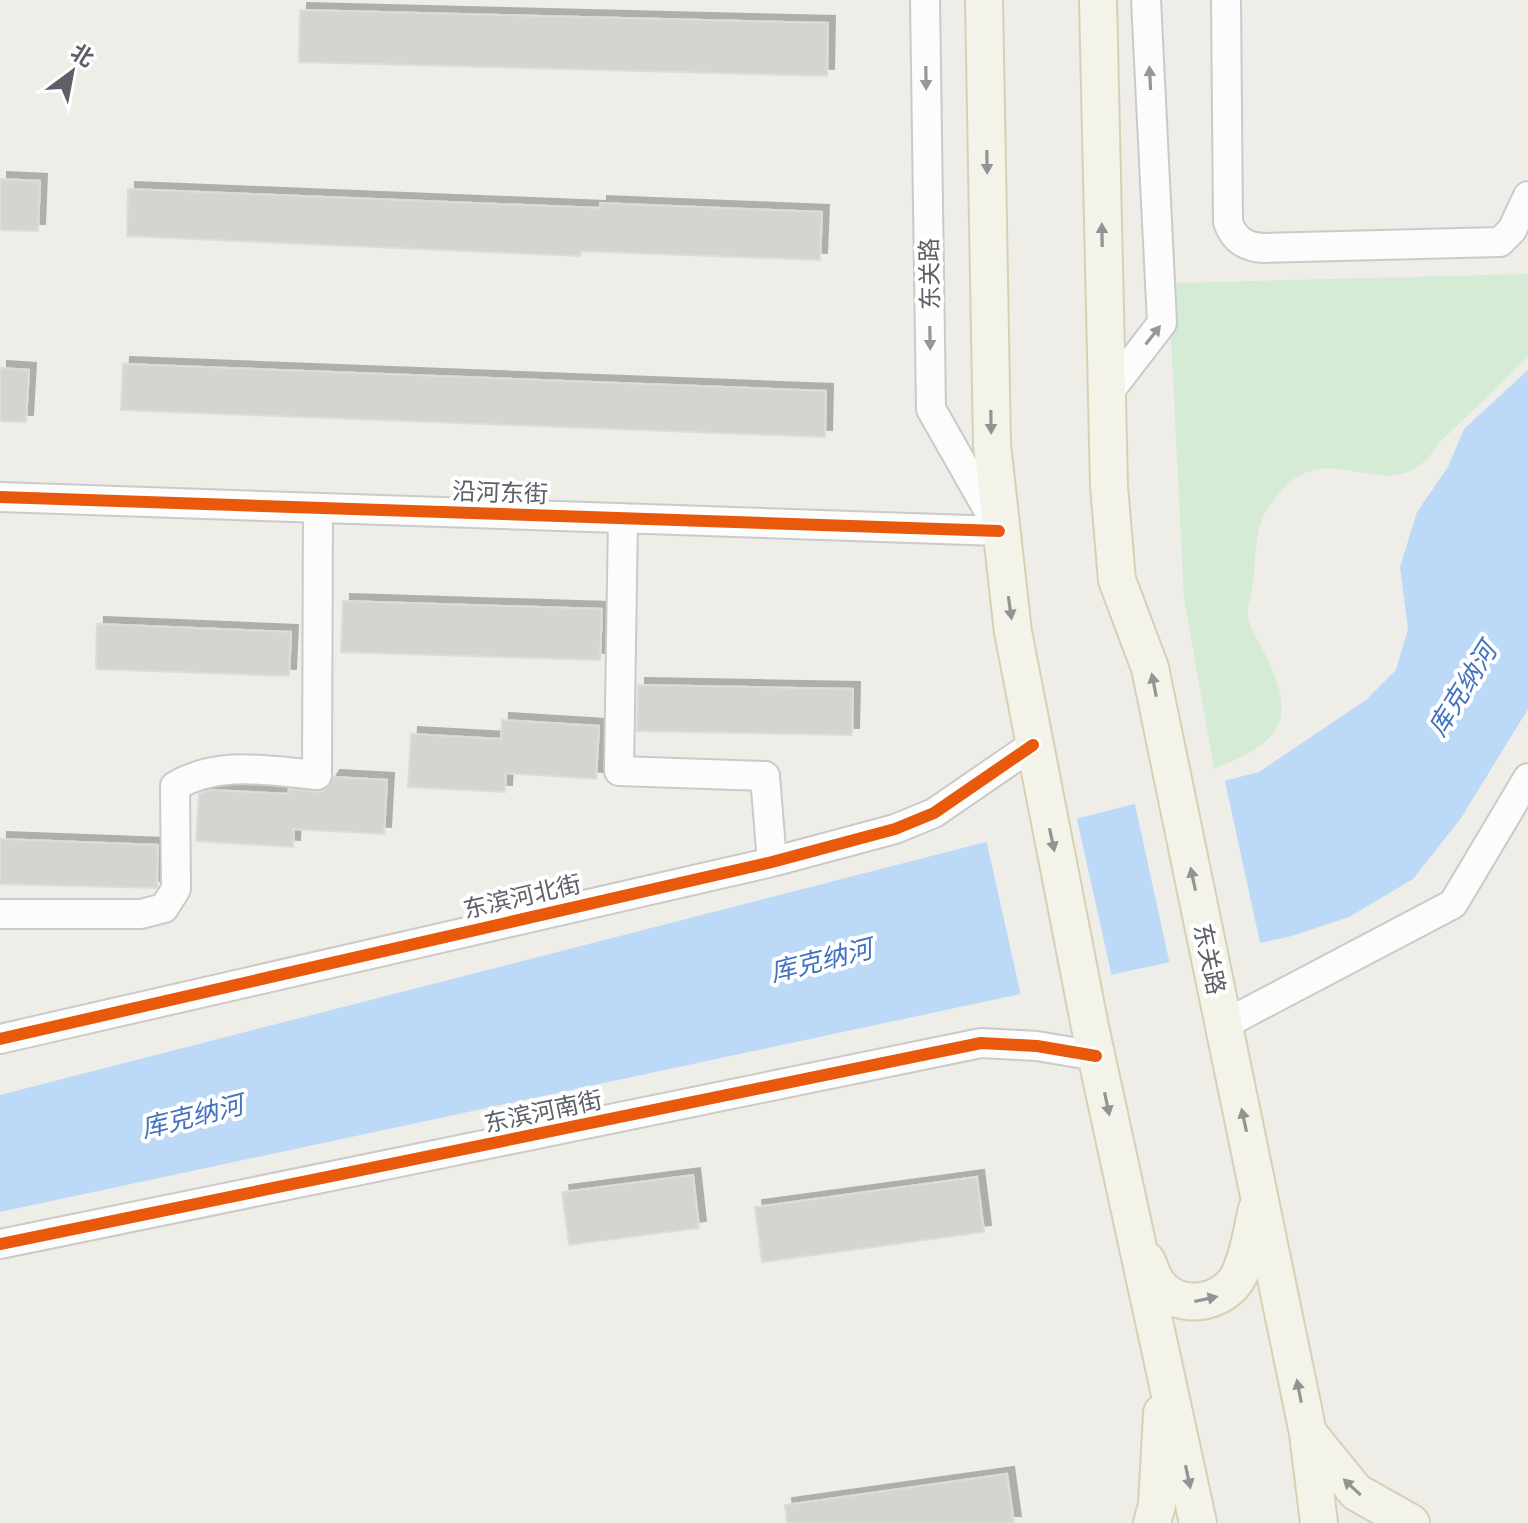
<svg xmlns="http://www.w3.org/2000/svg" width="1528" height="1523" font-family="Quicksand,'Noto Sans SC',sans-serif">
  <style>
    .green { fill: #d6ebd5 }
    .water { fill: #bcd9f8 }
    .pier { fill: #eeede8 }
    .building { fill: #d4d4d1; stroke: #dedcd8; stroke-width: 2; filter: url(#shadow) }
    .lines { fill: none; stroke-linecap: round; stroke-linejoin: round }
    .minor-casing { stroke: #cacac9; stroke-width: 32 }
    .major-casing { stroke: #d6d1b5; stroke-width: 40 }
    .minor { stroke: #fcfcfc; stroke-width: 28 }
    .major { stroke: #f3f3e9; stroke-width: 36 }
    .cycleway-casing { stroke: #fff; stroke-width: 17 }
    .cycleway { stroke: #e8590c; stroke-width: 12 }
    .oneway { fill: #95979b }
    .oneway2 { fill: #929494 }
    .labels { text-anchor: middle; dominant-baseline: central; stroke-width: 8; stroke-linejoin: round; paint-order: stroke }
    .street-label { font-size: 24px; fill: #5d6167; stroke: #fff }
    .water-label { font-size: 26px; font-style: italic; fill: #4171c0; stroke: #fff }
  </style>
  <defs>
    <filter id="shadow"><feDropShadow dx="7" dy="-7" stdDeviation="0" flood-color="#0004"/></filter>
  </defs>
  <rect width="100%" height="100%" fill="#eeede8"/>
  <!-- green -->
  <path class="green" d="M 1528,274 L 1528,357 L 1440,442 C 1392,519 1334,431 1281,491 C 1274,500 1264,511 1261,522 C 1254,542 1256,567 1252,588 C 1251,597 1246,609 1248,618 C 1251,631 1260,644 1266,656 C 1299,724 1279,742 1214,769 L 1184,598 L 1170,317 L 1177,283 Z"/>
  <!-- water -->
  <path class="water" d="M 1528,370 L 1528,709 L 1461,818 L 1413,879 L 1349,917 L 1292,936 L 0,1212 L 0,1095 L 1259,772 L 1366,700 L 1396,670 L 1408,629 L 1400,567 L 1417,512 L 1448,467 L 1464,429 Z"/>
  <!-- pier -->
  <path class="pier" d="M 1224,777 L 1261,947 L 1170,965 L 1134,800 Z
    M 1076,815 L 1112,977 L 1021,996 L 986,839 Z"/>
  <!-- building -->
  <path class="building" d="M 300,10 L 828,23 L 827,76 L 299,62 Z
    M 0,179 L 40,181 L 38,231 L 0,230 Z
    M 128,189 L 600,208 L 600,203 L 822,212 L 820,260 L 581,251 L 580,256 L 127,236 Z
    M 123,364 L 826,391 L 825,437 L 121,410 Z
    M 0,368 L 29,370 L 26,422 L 0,421 Z
    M 343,601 L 602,609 L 600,660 L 341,652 Z
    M 97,624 L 291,632 L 289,676 L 96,669 Z
    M 638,685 L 853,689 L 852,735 L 637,731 Z
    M 502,720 L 599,726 L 596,779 L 506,773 L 505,792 L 408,787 L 411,734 L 501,739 Z
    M 333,777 L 387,780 L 384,834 L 294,829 L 293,847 L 196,841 L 199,794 L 211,790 L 288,794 L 289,789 L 316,792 L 325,790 Z
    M 0,839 L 158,845 L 157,888 L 0,884 Z
    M 693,1175 L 699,1228 L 569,1245 L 562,1192 Z
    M 977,1177 L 984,1232 L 762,1262 L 755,1207 Z
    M 1007,1474 L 1014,1523 L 787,1523 L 785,1505 Z"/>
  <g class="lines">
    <!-- minor casing -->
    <g class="minor-casing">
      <path id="minor" d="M 925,0 L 931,409 L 999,529
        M 1226,0 L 1228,222 C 1234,240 1245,247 1264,248 L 1500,242 L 1512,230 L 1528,196
        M 1105,397 L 1162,323 L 1146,0
        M 0,497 L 999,531
        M 623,518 L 619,771 L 765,776 L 772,862
        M 0,914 L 141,914 L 164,908 L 176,889 L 175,786 C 220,760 268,771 317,775 L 318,508
        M 1225,1024 L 1453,904 L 1528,778
        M 0,1039 L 772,862 L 895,829 L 934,813 L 1033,745
        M 0,1244 L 981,1043 L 1037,1046 L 1096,1056"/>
    </g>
    <!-- major casing -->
    <g class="major-casing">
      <path id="major" d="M 984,0 L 992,445 L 1013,632 L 1090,1027 L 1198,1523
        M 1098,0 L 1109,486 L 1117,580 L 1150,668 L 1308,1433 L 1319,1523
        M 1146,1260 C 1150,1267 1152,1276 1157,1283 C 1177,1312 1224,1305 1239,1275 C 1249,1255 1252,1230 1257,1209
        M 1309,1434 L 1356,1492 L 1411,1523
        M 1152,1523 L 1157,1505 L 1162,1413"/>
    </g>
    <!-- minor -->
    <use href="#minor" class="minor"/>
    <!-- major -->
    <use href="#major" class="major"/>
    <!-- cycleway casing -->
    <g class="cycleway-casing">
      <path id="cycleway" d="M 0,497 L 999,531
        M 0,1039 L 772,862 L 895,829 L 934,813 L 1033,745
        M 0,1244 L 981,1043 L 1037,1046 L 1096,1056"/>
    </g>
    <!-- cycleway -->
    <use href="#cycleway" class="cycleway"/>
  </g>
  <!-- one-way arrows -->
  <defs><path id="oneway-solid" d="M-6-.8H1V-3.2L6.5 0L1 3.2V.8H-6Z" transform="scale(2)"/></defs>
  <g class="oneway">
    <use href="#oneway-solid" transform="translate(926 78) rotate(89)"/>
    <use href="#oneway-solid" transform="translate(1150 78) rotate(-93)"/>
    <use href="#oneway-solid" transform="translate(1153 335) rotate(-52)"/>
    <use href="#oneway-solid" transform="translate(930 338) rotate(89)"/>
  </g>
  <g class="oneway2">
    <use href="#oneway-solid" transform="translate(987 162) rotate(89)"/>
    <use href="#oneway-solid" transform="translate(1102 235) rotate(-91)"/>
    <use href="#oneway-solid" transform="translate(991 422) rotate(89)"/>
    <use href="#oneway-solid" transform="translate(1010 608) rotate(82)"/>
    <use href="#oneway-solid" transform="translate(1154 685) rotate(-101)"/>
    <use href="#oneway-solid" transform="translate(1052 840) rotate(78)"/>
    <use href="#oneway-solid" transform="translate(1193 879) rotate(-102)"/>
    <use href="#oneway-solid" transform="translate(1107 1104) rotate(78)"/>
    <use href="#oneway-solid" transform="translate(1244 1120) rotate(-102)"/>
    <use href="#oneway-solid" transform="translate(1206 1299) rotate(-12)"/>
    <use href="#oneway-solid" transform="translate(1299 1391) rotate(-101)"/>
    <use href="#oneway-solid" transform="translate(1188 1477) rotate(78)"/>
    <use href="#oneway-solid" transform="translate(1352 1487) rotate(-137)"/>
  </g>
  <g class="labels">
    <!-- street labels -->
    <g class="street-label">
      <text transform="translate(929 274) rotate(-91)">东关路</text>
      <text transform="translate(500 492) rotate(2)">沿河东街</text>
      <text transform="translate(522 896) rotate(-13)">东滨河北街</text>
      <text transform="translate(1210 959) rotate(78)">东关路</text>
      <text transform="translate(543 1111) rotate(-12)">东滨河南街</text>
    </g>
    <!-- water labels -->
    <g class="water-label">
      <text transform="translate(1462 689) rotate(-58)">库克纳河</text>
      <text transform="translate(821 960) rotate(-14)">库克纳河</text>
      <text transform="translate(192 1116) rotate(-14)">库克纳河</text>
    </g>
  </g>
  <!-- north arrow -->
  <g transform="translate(72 72) rotate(32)" stroke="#ffffff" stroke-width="6" paint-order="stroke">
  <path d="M0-6L14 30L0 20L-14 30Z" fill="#5d6167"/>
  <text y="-12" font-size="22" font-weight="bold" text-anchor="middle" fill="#5d6167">北</text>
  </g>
</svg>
